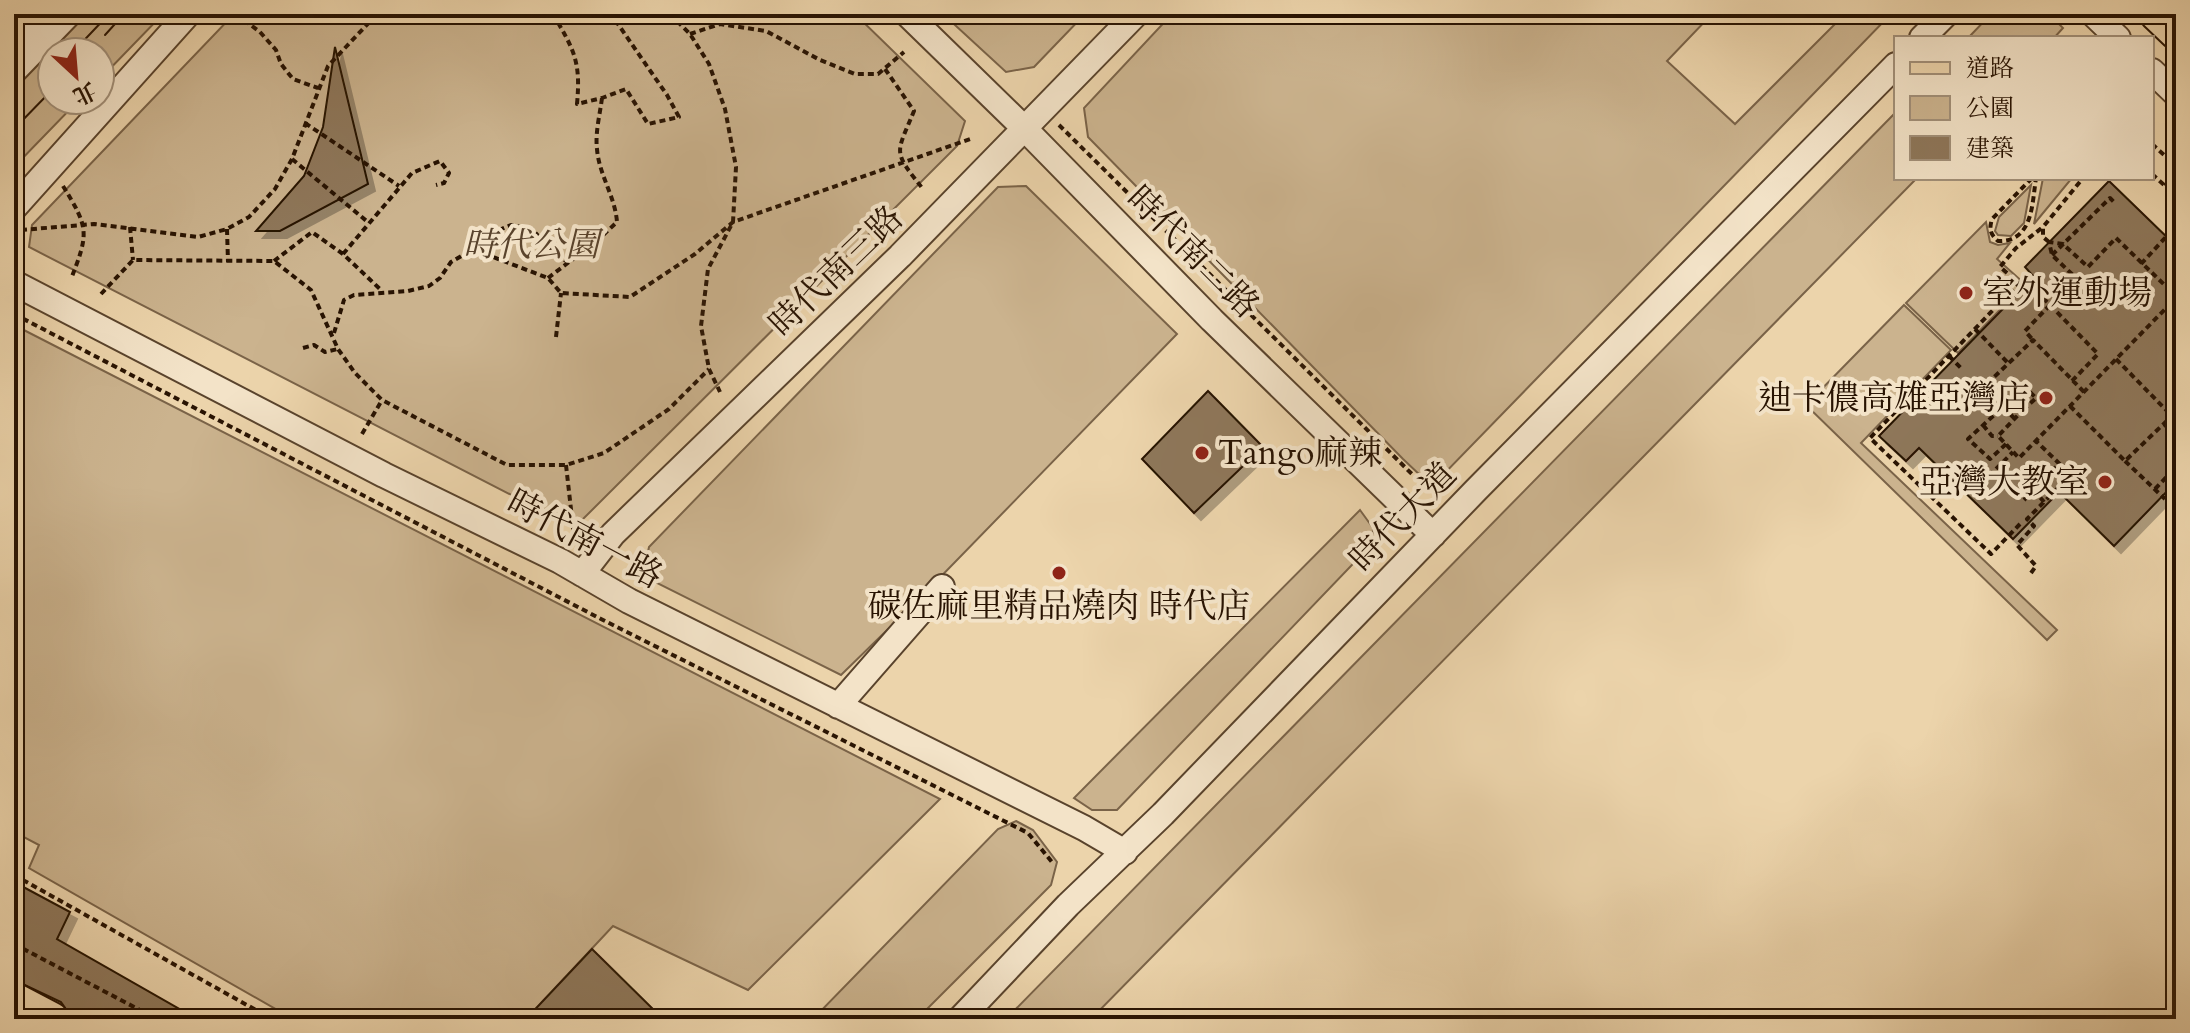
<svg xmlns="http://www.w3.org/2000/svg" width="2190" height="1033" font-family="Cardo,'Noto Serif TC',serif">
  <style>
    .green { fill: #cbb38e; stroke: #7a6348; stroke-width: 2 }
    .building { fill: #8e775a; stroke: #281302; stroke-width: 2; filter: url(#shadow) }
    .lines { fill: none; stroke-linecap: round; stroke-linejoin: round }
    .minor-casing { stroke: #59432c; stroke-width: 28 }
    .major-casing { stroke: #281302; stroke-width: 36 }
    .path { stroke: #281302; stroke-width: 4; stroke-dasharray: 6 4; stroke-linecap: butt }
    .minor { stroke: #f3e3c8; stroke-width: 24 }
    .major { stroke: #ecd4ab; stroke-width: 32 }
    .tram { stroke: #281302; stroke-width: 2 }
    .poi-dot { fill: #8f2418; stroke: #f3e3c8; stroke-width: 3 }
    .labels { text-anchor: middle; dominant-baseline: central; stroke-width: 8; stroke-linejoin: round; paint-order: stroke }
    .park-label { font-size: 34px; font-style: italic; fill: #59432c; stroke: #f3e3c8 }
    .street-label { font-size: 34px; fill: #281302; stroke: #f3e3c8 }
    .poi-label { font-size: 34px; fill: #281302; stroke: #f3e3c8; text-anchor: start }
  </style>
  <defs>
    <filter id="shadow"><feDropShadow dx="7" dy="7" stdDeviation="0" flood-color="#0004"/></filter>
  </defs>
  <rect width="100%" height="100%" fill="#ecd4ab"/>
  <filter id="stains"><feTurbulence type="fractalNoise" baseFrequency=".0025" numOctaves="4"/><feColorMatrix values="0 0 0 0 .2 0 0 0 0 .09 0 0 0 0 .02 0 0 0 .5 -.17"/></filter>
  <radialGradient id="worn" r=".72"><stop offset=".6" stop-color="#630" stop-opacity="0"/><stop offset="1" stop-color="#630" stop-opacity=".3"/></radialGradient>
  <!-- green -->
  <path class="green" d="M 80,14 L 163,14 L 100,79 L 100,52 L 52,52 L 52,100 L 79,100 L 14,167 L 14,82 Z
    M 234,14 L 855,14 L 965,121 L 957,146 L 582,520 L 562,521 L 29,247 L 32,225 Z
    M 943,14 L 1085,14 L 1034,67 L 1006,72 Z
    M 1172,14 L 1712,14 L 1667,61 L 1735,124 L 1845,14 L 1891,14 L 1439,479 L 1422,477 L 1403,459 L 1088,137 L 1084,108 Z
    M 1991,14 L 2049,14 L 2063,28 L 2054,38 L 1968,38 Z
    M 1896,112 L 1896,178 L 1917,178 L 1091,1019 L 1006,1019 Z
    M 2043,178 L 2072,178 L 2034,224 Z
    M 2031,185 L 2024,223 L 2011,236 L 1998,235 L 1995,231 L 1999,217 Z
    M 1026,186 L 1177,334 L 921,597 L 841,675 L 643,576 L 649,547 L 998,187 Z
    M 1986,222 L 1990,242 L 1998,245 L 2010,243 L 1997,259 L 2025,284 L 1958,353 L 1906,303 Z
    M 1904,305 L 1951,350 L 1861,443 L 2057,630 L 2047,640 L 1806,405 Z
    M 14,325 L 940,799 L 748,990 L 613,926 L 526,1019 L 293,1019 L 29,868 L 39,845 L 14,832 L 14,732 L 19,726 L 14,723 Z
    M 1360,510 L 1373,528 L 1372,544 L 1117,810 L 1092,810 L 1074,798 Z
    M 1016,821 L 1033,830 L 1057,862 L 1051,885 L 917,1019 L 813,1019 L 998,829 Z"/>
  <!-- building -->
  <path class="building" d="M 335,47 L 368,184 L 280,231 L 256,231 L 304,176 L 323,127 Z
    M 2109,181 L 2176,246 L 2176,482 L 2114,546 L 2059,492 L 2013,539 L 1919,448 L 1906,461 L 1879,436 L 2034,277 L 2025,267 Z
    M 1208,391 L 1263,447 L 1194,513 L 1142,459 Z
    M 14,882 L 70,912 L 57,939 L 197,1019 L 78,1019 L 70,1015 L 61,1002 L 14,980 Z
    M 592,949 L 663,1019 L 526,1019 Z"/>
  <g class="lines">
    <!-- minor casing -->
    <g class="minor-casing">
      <path id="minor" d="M 907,14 L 1025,129 L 1212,320 L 1433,535
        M 2093,14 L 2118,38
        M 1922,38 L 1946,14
        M 14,43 L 42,14
        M 14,71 L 69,14
        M 2152,71 L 2176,94
        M 14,208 L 188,14
        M 14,283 L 384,475 L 560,561 L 629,601 L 1084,828 L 1125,852
        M 582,574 L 613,534 L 900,256 L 1136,14
        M 838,706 L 942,587
        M 960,1019 L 1068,905 L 1163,814 L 1476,490 L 1896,65"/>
    </g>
    <!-- major casing -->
    <g class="major-casing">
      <path id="major" d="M 2156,14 L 2176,33
        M 14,999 L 52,1019"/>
    </g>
    <!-- path -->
    <path class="path" d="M 236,14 L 260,32 L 276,50 L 281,64 L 293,79 L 318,88
      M 553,14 C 574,50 581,61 577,104 L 602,98 L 626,89 L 648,124 L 679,117 L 667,95 L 611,14
      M 670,14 L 690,34 L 709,64 L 725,109 L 736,167 L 733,222 L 708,269 L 701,326 L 709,369 L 720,392
      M 690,34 L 720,24 L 766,31 L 820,60 L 855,74 L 878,74 L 904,52
      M 885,69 L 914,111 C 896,155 892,150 923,189
      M 305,123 L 399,186
      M 1059,125 L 1421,483 L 1417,488
      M 2152,144 L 2176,166
      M 292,159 L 369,223
      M 2152,174 L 2176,196
      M 2032,178 L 1992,219 C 1989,229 1990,234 1998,241 C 2033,242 2032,204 2036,178
      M 63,186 C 89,228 89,233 71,279
      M 2165,186 L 2176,176
      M 130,227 L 133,260
      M 227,229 L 228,262
      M 21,230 L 94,224 L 198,237 L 227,229 L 249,217 L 275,189 L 292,159 L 328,66 L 377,14
      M 2049,242 L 2043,237 L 2043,227 L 2083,178
      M 480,252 L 490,234 L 511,225 L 532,229 L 556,256 L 568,262
      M 343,254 L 412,173 L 440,161 L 449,173 L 444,183 L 436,185
      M 2052,255 L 2110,198 L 2116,204
      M 274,261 L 312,232 L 343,254 L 382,291
      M 2141,264 L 2176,226
      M 548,278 L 598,240 L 617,222 C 615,196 599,175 597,149 C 595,133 600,114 602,98
      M 2019,283 L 2028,283 L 2050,305 L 2025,331 L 2033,340
      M 101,294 L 133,260 L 274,261 L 311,290 L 338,349 L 355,373 L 382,400 L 507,465 L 566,465 L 604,453 L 669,409 L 709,369
      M 14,314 L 601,619 L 1028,833 L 1052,862
      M 1975,329 L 2008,363
      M 334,333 L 344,300 L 354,295 L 408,291 L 429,286 L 440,278 L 451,262 L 463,255 L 480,252 L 548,278 L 561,293 L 630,297 L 695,254 L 733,222 L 973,138
      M 556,337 L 561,293
      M 303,348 L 314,345 L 325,352 L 338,349
      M 1949,356 L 1962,369
      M 2116,359 L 2172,416
      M 2072,381 L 2098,354 L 2050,305 L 2077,279 L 2052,255 L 2049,242 L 2063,244 L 2088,267 L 2116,238 L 2176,296
      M 2084,392 L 2033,340 L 1991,380 L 2021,412 L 1998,436 L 2019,458 L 2176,298
      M 2016,406 L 2030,392 L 2036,398 L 2021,412
      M 2070,406 L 2125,461 L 2176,412
      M 2164,424 L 2176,436
      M 1983,425 L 1992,436 L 1998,436
      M 362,434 L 382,400
      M 2006,444 L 1990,459 L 1968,439 L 2003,407 L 2015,419
      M 2125,461 L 2165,499
      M 566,465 L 574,536
      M 1989,476 L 2013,452
      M 2155,489 L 2176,467
      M 2034,490 L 2044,502
      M 2024,500 L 2059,464
      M 2020,524 L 1991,554 L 1870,438 L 2019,283 L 2000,267 L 2016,248 L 2043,227
      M 2031,573 L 2036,566 L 2017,545 L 2034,526 L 2027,519 L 2071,475 L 2036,441
      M 14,875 L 272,1019
      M 14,944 L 157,1019"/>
    <!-- minor -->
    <use href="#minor" class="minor"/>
    <!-- major -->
    <use href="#major" class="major"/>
    <!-- tram -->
    <path class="tram" d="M 105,35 L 124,14
      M 73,52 L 109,14
      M 14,129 L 52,90"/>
  </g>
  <!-- markers -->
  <g class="poi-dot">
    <circle cx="1966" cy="293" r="8"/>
    <circle cx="2046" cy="398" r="8"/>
    <circle cx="1202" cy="453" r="8"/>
    <circle cx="2105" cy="482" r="8"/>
    <circle cx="1059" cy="573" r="8"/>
  </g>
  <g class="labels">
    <!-- park labels -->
    <g class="park-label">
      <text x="531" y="245">時代公園</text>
    </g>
    <!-- street labels -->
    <g class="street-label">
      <text transform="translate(1193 252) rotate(45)">時代南二路</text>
      <text transform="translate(836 271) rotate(-44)">時代南三路</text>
      <text transform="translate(1403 517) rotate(-46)">時代大道</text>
      <text transform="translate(585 539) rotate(28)">時代南一路</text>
    </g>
    <!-- poi labels -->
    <g class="poi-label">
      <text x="1982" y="293">室外運動場</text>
      <text x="2030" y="398" text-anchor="end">迪卡儂高雄亞灣店</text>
      <text x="1218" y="453">Tango麻辣</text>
      <text x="2089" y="482" text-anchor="end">亞灣大教室</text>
      <text x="1059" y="606" text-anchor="middle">碳佐麻里精品燒肉 時代店</text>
    </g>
  </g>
  <!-- margin -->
  <rect width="2190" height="1033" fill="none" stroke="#ecd4ab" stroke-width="48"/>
  <rect x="16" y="16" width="2158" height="1001" fill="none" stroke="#281302" stroke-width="4"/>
  <rect x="24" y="24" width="2142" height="985" fill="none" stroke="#281302" stroke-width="2"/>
  <!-- legend -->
  <rect x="1894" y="36" width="260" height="144" fill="#f3e3c8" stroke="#a29079" stroke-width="2"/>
  <rect x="1910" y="62" width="40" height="12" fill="#ecd4ab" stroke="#a29079" stroke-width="2"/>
  <text x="1966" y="76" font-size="24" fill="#281302">道路</text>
  <rect x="1910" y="96" width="40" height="24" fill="#cbb38e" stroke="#a29079" stroke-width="2"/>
  <text x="1966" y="116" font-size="24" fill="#281302">公園</text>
  <rect x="1910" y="136" width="40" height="24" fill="#8e775a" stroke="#a29079" stroke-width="2"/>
  <text x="1966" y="156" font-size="24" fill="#281302">建築</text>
  <!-- north arrow -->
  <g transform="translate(76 76) rotate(154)"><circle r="38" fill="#f3e3c8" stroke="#a29079" stroke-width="2"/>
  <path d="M0-6L14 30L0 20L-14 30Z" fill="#8f2418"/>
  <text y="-12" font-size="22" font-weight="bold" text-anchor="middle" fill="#281302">北</text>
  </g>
  <rect width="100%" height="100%" filter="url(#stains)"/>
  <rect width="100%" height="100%" fill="url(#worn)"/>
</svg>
